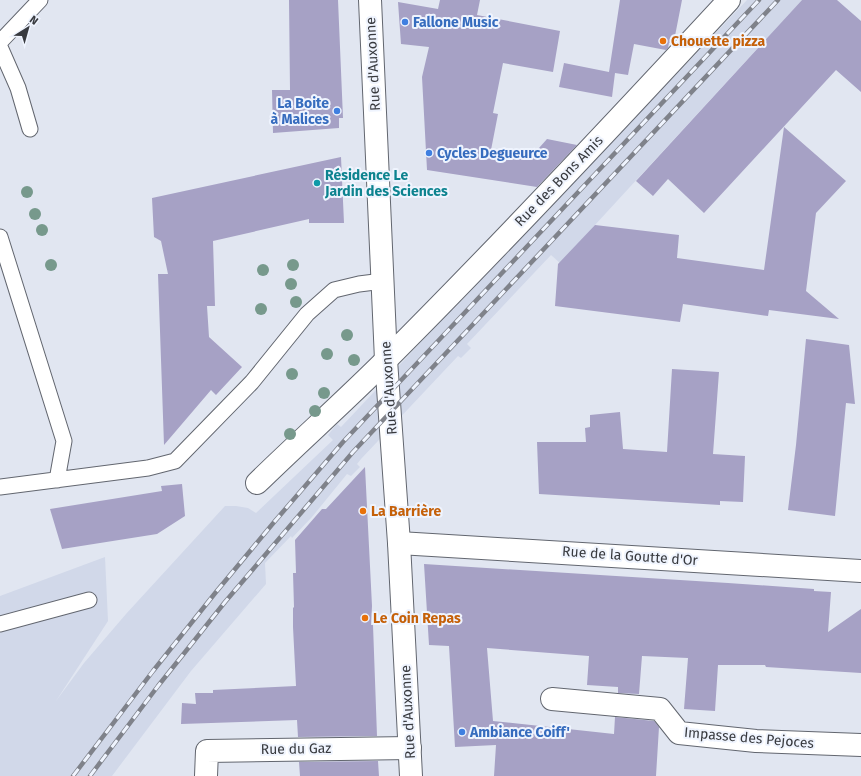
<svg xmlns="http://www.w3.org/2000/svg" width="861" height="776" font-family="'Fira Sans',sans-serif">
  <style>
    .built { fill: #d1d8e9 }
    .building { fill: #a6a1c5 }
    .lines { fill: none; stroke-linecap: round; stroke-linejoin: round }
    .service-casing { stroke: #62666f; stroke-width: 17 }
    .minor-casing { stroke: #62666f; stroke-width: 24 }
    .secondary-casing { stroke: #62666f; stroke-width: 24 }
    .service { stroke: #fff; stroke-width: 15 }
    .minor { stroke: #fff; stroke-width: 22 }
    .secondary { stroke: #fff; stroke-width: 22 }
    .rail-casing { stroke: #7f828a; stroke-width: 4.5 }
    .rail { stroke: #eff4fe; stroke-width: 3; stroke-dasharray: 9; stroke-linecap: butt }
    .tree { fill: #77998c }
    .shop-dot { fill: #3f7fe0; stroke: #eff4fe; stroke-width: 1.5 }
    .food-dot { fill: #e8710a; stroke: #eff4fe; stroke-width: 1.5 }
    .culture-dot { fill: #0f9aa8; stroke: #eff4fe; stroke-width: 1.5 }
    .labels { text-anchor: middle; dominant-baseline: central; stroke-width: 4; stroke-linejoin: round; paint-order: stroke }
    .shop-label { font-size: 14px; font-weight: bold; fill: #366cbe; stroke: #eff4fe; text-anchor: start }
    .food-label { font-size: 14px; font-weight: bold; fill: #c56008; stroke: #eff4fe; text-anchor: start }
    .street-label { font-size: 14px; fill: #383a3f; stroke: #eff4fe }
    .culture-label { font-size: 14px; font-weight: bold; fill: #0d838f; stroke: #eff4fe; text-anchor: start }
  </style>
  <rect width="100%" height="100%" fill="#e1e6f1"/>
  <!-- built -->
  <path class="built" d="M 747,0 L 802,0 L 560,263 L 551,255 L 467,344 L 471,348 L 461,358 L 458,356 L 361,459 L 357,464 L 360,467 L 351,476 L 347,474 L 312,517 L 292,538 L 291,536 L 265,563 L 266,584 L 191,671 L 112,776 L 0,776 L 0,596 L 105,557 L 108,621 L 56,701 L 84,663 L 126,614 L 225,506 L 236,506 L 248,508 L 256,513 L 333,440 L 328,435 L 337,424 L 341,427 L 441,321 L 448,306 L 453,310 Z"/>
  <!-- building -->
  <path class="building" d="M 289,0 L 338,0 L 343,118 L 339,118 L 339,128 L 273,133 L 272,90 L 290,90 Z
    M 440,0 L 480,0 L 477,15 L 560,31 L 553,72 L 503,63 L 493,113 L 498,114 L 491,150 L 531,157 L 547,139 L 577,145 L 537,187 L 427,170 L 422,77 L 429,47 L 401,44 L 398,2 L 438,9 Z
    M 620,0 L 682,0 L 674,41 L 672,43 L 669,43 L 668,48 L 666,50 L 634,44 L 628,75 L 615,73 L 612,97 L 559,87 L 564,63 L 609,72 Z
    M 802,0 L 837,0 L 861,21 L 861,92 L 836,70 L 704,213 L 668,179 L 653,196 L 636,181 Z
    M 784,127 L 846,181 L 816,213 L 806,291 L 839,319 L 769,310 L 768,316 L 683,304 L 680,322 L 555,306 L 558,264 L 595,225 L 679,235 L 677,258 L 764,270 Z
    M 341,157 L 344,223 L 309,223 L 309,219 L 213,241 L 215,306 L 207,306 L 209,337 L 242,367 L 216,395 L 211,390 L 164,445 L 158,274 L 168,274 L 161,241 L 154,237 L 152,198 Z
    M 806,339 L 849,345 L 855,404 L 846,403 L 835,516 L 788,510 L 796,445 Z
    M 672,369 L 719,372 L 713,454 L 745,456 L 743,502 L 720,501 L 720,505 L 539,494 L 537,442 L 586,442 L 585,428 L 590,427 L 590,415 L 620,412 L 623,449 L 667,452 Z
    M 365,467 L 372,606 L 371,625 L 373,625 L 377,736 L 298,737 L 297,720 L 181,724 L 182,703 L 196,704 L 195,693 L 213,693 L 213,690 L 296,686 L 293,627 L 293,608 L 294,607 L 293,573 L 296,573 L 295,540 L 322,509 L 326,509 Z
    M 182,484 L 185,516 L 157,534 L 62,549 L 50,509 L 162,491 L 161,486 Z
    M 424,564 L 728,583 L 814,589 L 814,591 L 831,592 L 828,632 L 861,609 L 861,673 L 766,667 L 765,665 L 718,665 L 715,711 L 684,709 L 688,658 L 642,656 L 639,694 L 618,693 L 618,687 L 587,685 L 589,656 L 487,648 L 493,721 L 614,734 L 615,717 L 654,721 L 659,727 L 656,776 L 494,776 L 496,745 L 455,747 L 449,646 L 429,645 Z
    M 378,761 L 379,776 L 300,776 L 299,762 Z"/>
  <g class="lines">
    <!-- service casing -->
    <g class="service-casing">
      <path id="service" d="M 0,42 L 40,0
        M 0,47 L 18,88 L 30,129
        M 0,237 L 64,441 L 57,480
        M 0,487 L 148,468 L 175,461 L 252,382 L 307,314 L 334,290 L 359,284 L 383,281
        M 0,624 L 89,600"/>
    </g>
    <!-- minor casing -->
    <g class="minor-casing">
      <path id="minor" d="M 257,483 C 300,441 345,401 387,359 C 504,242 617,121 729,0
        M 399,543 L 861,571
        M 552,699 L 660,709 L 679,733 L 756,741 L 861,745
        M 206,776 L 207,751 L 410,748"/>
    </g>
    <!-- secondary casing -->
    <g class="secondary-casing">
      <path id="secondary" d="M 370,0 L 386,360 L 399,543 L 411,776"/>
    </g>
    <!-- service -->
    <use href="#service" class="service"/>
    <!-- minor -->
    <use href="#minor" class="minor"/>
    <!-- secondary -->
    <use href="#secondary" class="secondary"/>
    <!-- rail casing -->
    <g class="rail-casing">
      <path id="rail" d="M 73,776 L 153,671 L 216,592 L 275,521 L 343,442 L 759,0
        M 90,776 L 158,686 L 225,602 L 353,452 L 778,0"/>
    </g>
    <!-- rail -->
    <use href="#rail" class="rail"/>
  </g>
  <!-- trees -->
  <g class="tree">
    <circle cx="27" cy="192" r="6"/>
    <circle cx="35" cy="214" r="6"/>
    <circle cx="42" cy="230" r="6"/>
    <circle cx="51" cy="265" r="6"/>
    <circle cx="293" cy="265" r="6"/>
    <circle cx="263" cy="270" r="6"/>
    <circle cx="291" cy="284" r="6"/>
    <circle cx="296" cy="302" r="6"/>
    <circle cx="261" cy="309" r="6"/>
    <circle cx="347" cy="335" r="6"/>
    <circle cx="327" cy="354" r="6"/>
    <circle cx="354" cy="360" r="6"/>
    <circle cx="292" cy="374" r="6"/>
    <circle cx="324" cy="393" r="6"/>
    <circle cx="315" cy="411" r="6"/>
    <circle cx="290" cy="434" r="6"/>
  </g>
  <!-- markers -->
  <g class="shop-dot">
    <circle cx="405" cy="22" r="4"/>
    <circle cx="337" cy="111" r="4"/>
    <circle cx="429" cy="153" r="4"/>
    <circle cx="462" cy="732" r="4"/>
  </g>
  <g class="food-dot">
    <circle cx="663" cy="41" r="4"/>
    <circle cx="363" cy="511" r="4"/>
    <circle cx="365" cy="618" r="4"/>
  </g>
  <circle class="culture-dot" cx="317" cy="183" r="4"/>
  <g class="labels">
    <!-- shop labels -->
    <g class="shop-label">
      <text x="413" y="22">Fallone Music</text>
      <text x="329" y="103" text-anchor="end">La Boite<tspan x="329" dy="16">à Malices</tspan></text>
      <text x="437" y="153">Cycles Degueurce</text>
      <text x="470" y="732">Ambiance Coiff'</text>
    </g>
    <!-- food labels -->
    <g class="food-label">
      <text x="671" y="41">Chouette pizza</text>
      <text x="371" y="511">La Barrière</text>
      <text x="373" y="618">Le Coin Repas</text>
    </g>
    <!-- street labels -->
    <g class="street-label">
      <text transform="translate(373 64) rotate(-93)">Rue d'Auxonne</text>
      <text transform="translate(559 181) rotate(-46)">Rue des Bons Amis</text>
      <text transform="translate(389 388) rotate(-94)">Rue d'Auxonne</text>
      <text transform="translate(630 556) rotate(4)">Rue de la Goutte d'Or</text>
      <text transform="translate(408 712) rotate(-93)">Rue d'Auxonne</text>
      <text transform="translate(749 738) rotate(5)">Impasse des Pejoces</text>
      <text transform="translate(296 749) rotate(-1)">Rue du Gaz</text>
    </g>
    <!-- culture labels -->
    <g class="culture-label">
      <text x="325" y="175">Résidence Le<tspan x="325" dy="16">Jardin des Sciences</tspan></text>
    </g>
  </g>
  <!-- north arrow -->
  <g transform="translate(28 28) rotate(37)" stroke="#eff4fe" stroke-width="3" paint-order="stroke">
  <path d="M0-3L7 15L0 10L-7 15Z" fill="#383a3f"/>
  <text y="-6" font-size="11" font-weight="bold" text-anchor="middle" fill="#383a3f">N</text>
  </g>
</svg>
